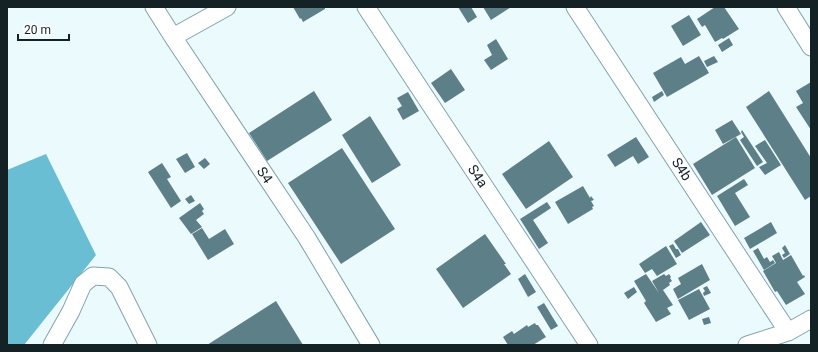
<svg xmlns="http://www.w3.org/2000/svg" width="818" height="352" font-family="Roboto,sans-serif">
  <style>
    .forest { fill: #6abed3 }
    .building { fill: #5d7f88 }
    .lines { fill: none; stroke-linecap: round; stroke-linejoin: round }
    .minor-casing { stroke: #80a3ad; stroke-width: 19 }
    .minor { stroke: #fff; stroke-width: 17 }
    .labels { text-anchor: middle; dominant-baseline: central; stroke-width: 3.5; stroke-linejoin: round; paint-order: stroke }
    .street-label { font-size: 14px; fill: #142226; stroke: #fff }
  </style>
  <rect width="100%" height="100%" fill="#ebfafd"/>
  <!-- forest -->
  <path class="forest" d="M 46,154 L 96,255 L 24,345 L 7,345 L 7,170 Z"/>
  <!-- building -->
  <path class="building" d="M 293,7 L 325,7 L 325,9 L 303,22 L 301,18 L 300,19 Z
    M 458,7 L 471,7 L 477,17 L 468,23 Z
    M 483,7 L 511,7 L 491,20 Z
    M 715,7 L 724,7 L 739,29 L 723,39 L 722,38 L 715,42 L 705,25 L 702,27 L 697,19 Z
    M 689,15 L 701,35 L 683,46 L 671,26 Z
    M 729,38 L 733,45 L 722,52 L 718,45 Z
    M 496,39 L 508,59 L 491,70 L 484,60 L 492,55 L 487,45 Z
    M 699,56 L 709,73 L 667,97 L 653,73 L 681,57 L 685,64 Z
    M 714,56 L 718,62 L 707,67 L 704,61 Z
    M 451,69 L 465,90 L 445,103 L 431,83 Z
    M 811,82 L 811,130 L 796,107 L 803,103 L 796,91 Z
    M 314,91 L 332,120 L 267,161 L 249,133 Z
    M 662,91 L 664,95 L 654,102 L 652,97 Z
    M 769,91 L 811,158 L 811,196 L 805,200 L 746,107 Z
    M 408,92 L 419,111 L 403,120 L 397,109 L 402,106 L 397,98 Z
    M 370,116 L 401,165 L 372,183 L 342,135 Z
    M 732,120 L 741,134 L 723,144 L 715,130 Z
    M 742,130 L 763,162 L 757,166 L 740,140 L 744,137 L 741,132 Z
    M 636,137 L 649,157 L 638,164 L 633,156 L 615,167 L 607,155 Z
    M 736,137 L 755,168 L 712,195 L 693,164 Z
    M 765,140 L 781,165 L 765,175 L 759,167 L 767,163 L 755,146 Z
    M 549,141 L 573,177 L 526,209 L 502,174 Z
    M 342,148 L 395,229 L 341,264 L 288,183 Z
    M 187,153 L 195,167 L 185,173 L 176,159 Z
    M 205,158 L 210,164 L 204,169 L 198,163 Z
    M 162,163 L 171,177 L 167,179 L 181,201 L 171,208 L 148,172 Z
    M 744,179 L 748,185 L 735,193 L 750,217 L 735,226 L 717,196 Z
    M 583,186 L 590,198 L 591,196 L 594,200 L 591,201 L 594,206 L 592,207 L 593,209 L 568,224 L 555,202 Z
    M 191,195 L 195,201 L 189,204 L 185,199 Z
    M 547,202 L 551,208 L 533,220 L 548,243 L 539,249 L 520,219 Z
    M 200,203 L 204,209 L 202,211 L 204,214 L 196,220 L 202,227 L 191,234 L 179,218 Z
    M 701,222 L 710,235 L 682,253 L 674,241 Z
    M 771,222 L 777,233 L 750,249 L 744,238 Z
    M 202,228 L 209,239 L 225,229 L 234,244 L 208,260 L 192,234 Z
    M 485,234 L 506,264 L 504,264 L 511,274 L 463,308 L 436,269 Z
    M 673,244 L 676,249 L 678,249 L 681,255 L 676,258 L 669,246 Z
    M 785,245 L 790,254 L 784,258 L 782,255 L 785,253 L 782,248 Z
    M 666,246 L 677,264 L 657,276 L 652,269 L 645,273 L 639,264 Z
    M 758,248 L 764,259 L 767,257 L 770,262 L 773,260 L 775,263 L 764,270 L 753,251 Z
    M 779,252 L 783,260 L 791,255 L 803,276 L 804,275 L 805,277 L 797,282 L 805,294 L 786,305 L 777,291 L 775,292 L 763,271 L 776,263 L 772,256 Z
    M 702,264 L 710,280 L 678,299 L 673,289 L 681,284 L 678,278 Z
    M 525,274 L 536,292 L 528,297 L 518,279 Z
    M 646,274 L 659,293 L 652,281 L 664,274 L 666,276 L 669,274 L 671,277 L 670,278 L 672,281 L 669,283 L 670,285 L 663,290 L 673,305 L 667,308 L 671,314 L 656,322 L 644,303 L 646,301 L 634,281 Z
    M 707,286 L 711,293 L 704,296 L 703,293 L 705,291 L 703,288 Z
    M 634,287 L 637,292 L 628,299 L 624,293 Z
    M 699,289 L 710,309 L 689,320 L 678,300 Z
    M 276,301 L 303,345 L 207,345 Z
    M 544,303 L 558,326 L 551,330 L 537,307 Z
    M 709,317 L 711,323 L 704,325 L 702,319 Z
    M 535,323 L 536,325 L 538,325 L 546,337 L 533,345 L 508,345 L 503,337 L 512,331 L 514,334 L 527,325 L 528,327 Z"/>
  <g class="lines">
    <!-- minor casing -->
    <g class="minor-casing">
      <path id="minor" d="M 154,7 L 173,37 L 307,238 L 371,345
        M 366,7 L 589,345
        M 575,7 L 788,332
        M 786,7 L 811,47
        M 173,37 L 227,7
        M 52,345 L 71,311 L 83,284 L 93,276 L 109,277 L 119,287 L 148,345
        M 747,345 L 788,332 L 811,319"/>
    </g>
    <!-- minor -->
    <use href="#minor" class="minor"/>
  </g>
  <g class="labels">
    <!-- street labels -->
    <g class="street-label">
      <text transform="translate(682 169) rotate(57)">S4b</text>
      <text transform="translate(265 175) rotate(56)">S4</text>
      <text transform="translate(478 176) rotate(57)">S4a</text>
    </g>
  </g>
  <!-- border -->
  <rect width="818" height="352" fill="none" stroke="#142226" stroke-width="16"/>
  <!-- scale -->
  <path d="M18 34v6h51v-6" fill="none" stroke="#142226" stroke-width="2"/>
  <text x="24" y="34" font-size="12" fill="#142226" stroke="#ffffff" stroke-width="3" paint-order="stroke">20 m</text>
</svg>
